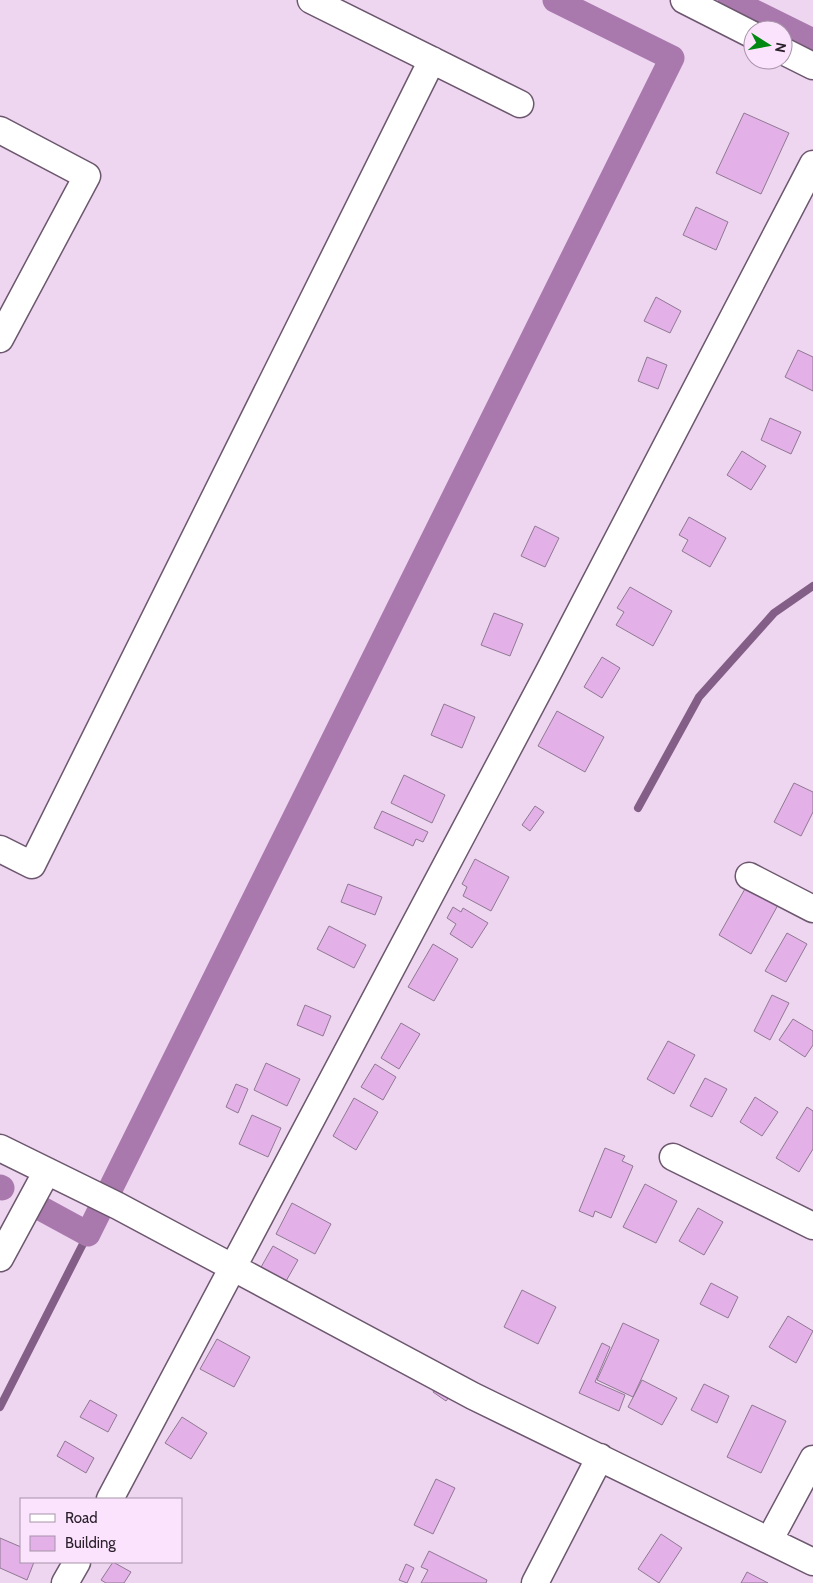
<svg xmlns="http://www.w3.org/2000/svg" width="813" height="1583" font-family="Cabin,sans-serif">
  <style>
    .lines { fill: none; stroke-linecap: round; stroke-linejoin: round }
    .stream { stroke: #835e86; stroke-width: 8 }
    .canal { stroke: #a979ae; stroke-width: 25 }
    .building { fill: #e3b0e8; stroke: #8f7992 }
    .street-casing { stroke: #6c576e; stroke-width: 29 }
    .street { stroke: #fff; stroke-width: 26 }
  </style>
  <rect width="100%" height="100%" fill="#eed5f0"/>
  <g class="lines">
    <!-- stream -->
    <path class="stream" d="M 638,808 L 699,697 L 774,613 L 813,586
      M 0,1407 L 88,1234"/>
    <!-- canal -->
    <path class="canal" d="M 730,0 L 813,41
      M 0,1187 L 2,1188
      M 42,1209 L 88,1234 L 672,58 L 555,0"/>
  </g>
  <!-- building -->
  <path class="building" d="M 744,113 L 789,133 L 761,194 L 716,173 Z
    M 696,207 L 728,222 L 716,250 L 683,235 Z
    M 656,297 L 681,311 L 670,333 L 644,321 Z
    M 798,350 L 813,357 L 813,391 L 785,377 Z
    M 647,357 L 667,365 L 658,389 L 638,381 Z
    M 770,418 L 801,432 L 791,454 L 761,440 Z
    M 742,451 L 766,466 L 751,490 L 727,475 Z
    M 689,517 L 726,538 L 710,567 L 682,551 L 688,540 L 679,535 Z
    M 535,526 L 559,538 L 545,567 L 521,556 Z
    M 630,587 L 672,611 L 653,646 L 616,625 L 624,612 L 617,608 Z
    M 494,613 L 523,624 L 510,656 L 481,645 Z
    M 602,657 L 620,668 L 602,698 L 584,687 Z
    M 444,704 L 475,717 L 462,748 L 431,735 Z
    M 557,711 L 604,737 L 585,772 L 538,746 Z
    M 404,775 L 445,795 L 432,823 L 391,803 Z
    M 794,783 L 813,792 L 813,812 L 801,836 L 774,822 Z
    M 535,806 L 544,812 L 530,831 L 522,825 Z
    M 382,811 L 428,832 L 423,842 L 416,839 L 413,846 L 374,828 Z
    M 475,859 L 509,877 L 491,911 L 463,896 L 467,887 L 462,884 Z
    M 348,884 L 382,897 L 375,915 L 341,902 Z
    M 746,887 L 778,905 L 751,954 L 719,935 Z
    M 453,907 L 461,912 L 463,908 L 488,923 L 472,948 L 450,934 L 456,924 L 447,918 Z
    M 329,926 L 366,945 L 354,968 L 317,949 Z
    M 787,933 L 807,944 L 786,982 L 765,971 Z
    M 433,944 L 458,959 L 434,1001 L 408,987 Z
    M 772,995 L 789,1003 L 770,1040 L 754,1031 Z
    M 305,1005 L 331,1016 L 323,1036 L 297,1025 Z
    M 793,1019 L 813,1031 L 813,1045 L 805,1057 L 779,1040 Z
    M 401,1023 L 420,1034 L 399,1069 L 381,1058 Z
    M 668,1041 L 695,1055 L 674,1094 L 647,1079 Z
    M 266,1063 L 300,1079 L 287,1106 L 254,1090 Z
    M 375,1064 L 396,1077 L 383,1100 L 361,1087 Z
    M 705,1078 L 727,1089 L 712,1117 L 690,1106 Z
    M 236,1084 L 248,1089 L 238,1113 L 226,1107 Z
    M 755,1097 L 778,1112 L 762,1136 L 740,1122 Z
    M 354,1098 L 378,1112 L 356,1150 L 333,1136 Z
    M 807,1107 L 813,1111 L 813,1149 L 799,1172 L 776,1158 Z
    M 252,1115 L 281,1128 L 268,1157 L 239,1144 Z
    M 605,1148 L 625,1156 L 622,1161 L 633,1166 L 611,1218 L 595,1211 L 593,1217 L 579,1211 Z
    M 645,1184 L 677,1201 L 656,1243 L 623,1227 Z
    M 292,1203 L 331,1224 L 315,1254 L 276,1234 Z
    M 698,1208 L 723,1222 L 704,1255 L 679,1241 Z
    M 273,1246 L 298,1260 L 277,1297 L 252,1283 Z
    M 711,1283 L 738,1297 L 728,1318 L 700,1304 Z
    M 522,1290 L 556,1307 L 538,1344 L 504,1327 Z
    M 788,1316 L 813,1331 L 796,1363 L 769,1347 Z
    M 623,1323 L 659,1340 L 633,1397 L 597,1380 Z
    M 217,1339 L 250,1357 L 234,1387 L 200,1369 Z
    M 602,1343 L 610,1347 L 595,1382 L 625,1395 L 619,1411 L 579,1393 Z
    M 642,1380 L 677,1398 L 662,1425 L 628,1407 Z
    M 440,1382 L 454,1391 L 446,1401 L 433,1392 Z
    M 704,1384 L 729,1396 L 717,1423 L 691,1410 Z
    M 90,1400 L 117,1415 L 108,1432 L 80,1417 Z
    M 752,1405 L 786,1421 L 761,1473 L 727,1457 Z
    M 182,1417 L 207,1433 L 191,1459 L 165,1443 Z
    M 65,1441 L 94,1458 L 86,1473 L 57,1456 Z
    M 436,1479 L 455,1488 L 433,1534 L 414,1525 Z
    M 661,1534 L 682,1548 L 659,1583 L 638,1569 Z
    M 0,1538 L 21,1547 L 21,1562 L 34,1562 L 27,1580 L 0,1568 Z
    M 429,1551 L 487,1580 L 486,1583 L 421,1583 L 428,1570 L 421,1567 Z
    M 113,1562 L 131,1572 L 124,1583 L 106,1583 L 101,1580 Z
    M 406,1564 L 414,1568 L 407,1583 L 399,1580 Z
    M 747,1572 L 768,1583 L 741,1583 Z"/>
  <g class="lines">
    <!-- street casing -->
    <g class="street-casing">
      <path id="street" d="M 311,0 L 520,104
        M 684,0 L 753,35
        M 783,51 L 813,66
        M 0,130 L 87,176 L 0,339
        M 0,849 L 32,865 L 432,60
        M 749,876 L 813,909
        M 0,1148 L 118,1206 L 473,1396 L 813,1562
        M 673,1157 L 813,1226
        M 0,1258 L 47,1171
        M 110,1499 L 548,673 L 813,164
        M 770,1539 L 813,1459
        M 65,1583 L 77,1562
        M 535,1583 L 600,1457"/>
    </g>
    <!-- street -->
    <use href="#street" class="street"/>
  </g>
  <!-- legend -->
  <rect x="20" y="1498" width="162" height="65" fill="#fbe2fd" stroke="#a794a9"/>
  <rect x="30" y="1514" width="25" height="8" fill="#ffffff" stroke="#a794a9"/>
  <text x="65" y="1523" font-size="15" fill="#29202a">Road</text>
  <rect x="30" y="1536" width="25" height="15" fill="#e3b0e8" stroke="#a794a9"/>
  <text x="65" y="1548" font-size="15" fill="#29202a">Building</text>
  <!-- north arrow -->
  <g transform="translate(768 45) rotate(101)"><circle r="24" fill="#fbe2fd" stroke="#a794a9"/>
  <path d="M0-4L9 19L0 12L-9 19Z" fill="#008812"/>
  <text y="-8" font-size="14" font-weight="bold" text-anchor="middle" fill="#29202a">N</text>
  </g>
</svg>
